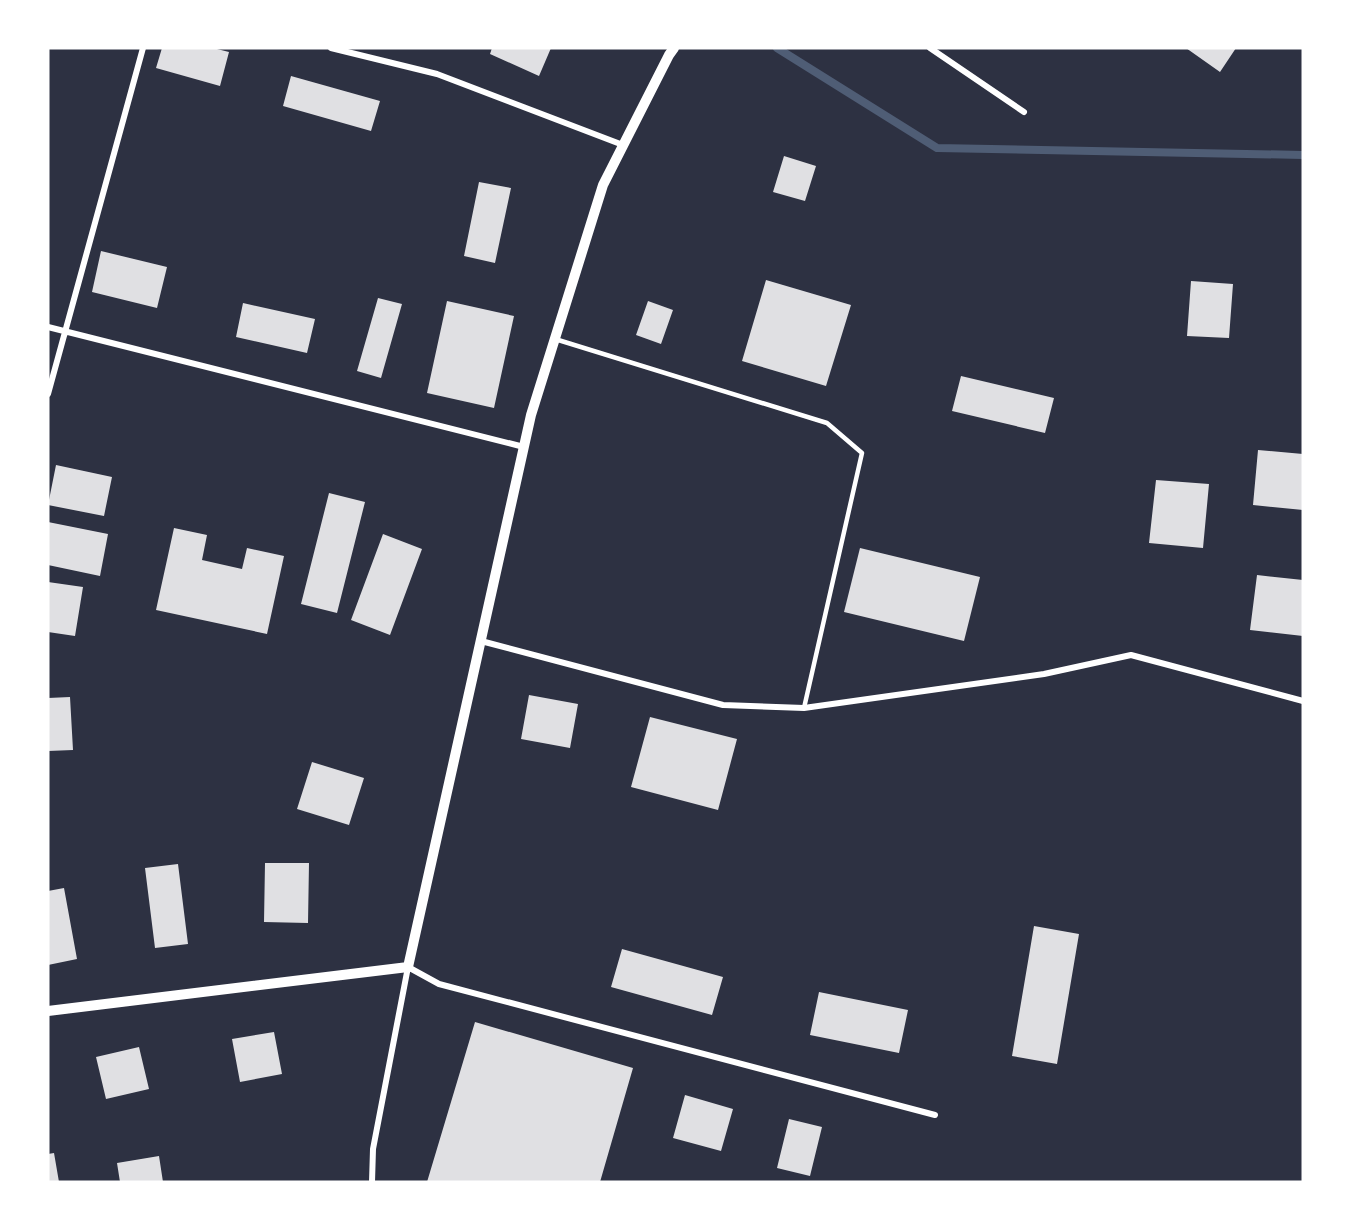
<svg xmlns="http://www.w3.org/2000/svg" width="1351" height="1230" font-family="Rubik,sans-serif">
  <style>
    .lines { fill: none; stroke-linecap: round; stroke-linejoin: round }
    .stream { stroke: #4f5d75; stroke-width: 8 }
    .building { fill: #e0e0e3 }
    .service { stroke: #fff; stroke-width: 4.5 }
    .minor { stroke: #fff; stroke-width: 6 }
    .tertiary { stroke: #fff; stroke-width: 10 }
  </style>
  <rect width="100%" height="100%" fill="#2d3142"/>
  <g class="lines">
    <!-- stream -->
    <path class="stream" d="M 777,48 L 937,148 L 1303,155"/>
  </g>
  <!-- building -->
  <path class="building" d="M 162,48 L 213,48 L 229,52 L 220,86 L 156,68 Z
    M 492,48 L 551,48 L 539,76 L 490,54 Z
    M 1186,48 L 1236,48 L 1220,72 Z
    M 291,76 L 380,101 L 371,131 L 283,106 Z
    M 784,156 L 816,166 L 805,201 L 773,192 Z
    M 479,182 L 511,188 L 495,263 L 464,256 Z
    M 101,251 L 167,267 L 157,308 L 92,292 Z
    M 766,280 L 851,305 L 826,386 L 742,361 Z
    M 1191,281 L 1233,284 L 1229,338 L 1187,336 Z
    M 378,298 L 402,304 L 381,378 L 357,371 Z
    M 447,301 L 514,316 L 494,408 L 427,393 Z
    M 648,301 L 673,310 L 661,344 L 636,335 Z
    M 243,303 L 315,319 L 307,353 L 236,337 Z
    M 961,376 L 1054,398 L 1045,433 L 952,411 Z
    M 1258,450 L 1303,454 L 1303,510 L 1253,505 Z
    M 56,465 L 112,477 L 104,516 L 48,505 Z
    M 1156,480 L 1209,484 L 1203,548 L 1149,543 Z
    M 329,493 L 365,502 L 337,613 L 301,604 Z
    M 48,522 L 108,534 L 100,576 L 48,565 Z
    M 174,528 L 207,535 L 202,560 L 242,569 L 247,548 L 284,556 L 267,634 L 156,610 Z
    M 383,534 L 422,549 L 390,635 L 351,620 Z
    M 860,548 L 980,577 L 964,641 L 844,612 Z
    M 1257,575 L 1303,580 L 1303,636 L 1250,630 Z
    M 48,582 L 83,587 L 75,636 L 48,632 Z
    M 529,695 L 578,704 L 570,748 L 521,739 Z
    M 70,697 L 73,750 L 48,751 L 48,698 Z
    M 650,717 L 737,739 L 718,810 L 631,787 Z
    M 312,762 L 364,778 L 349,825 L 297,809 Z
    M 265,863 L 309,863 L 308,923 L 264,922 Z
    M 178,864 L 188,944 L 155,948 L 145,868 Z
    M 64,888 L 77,959 L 48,965 L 48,891 Z
    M 1034,926 L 1079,934 L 1057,1064 L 1012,1056 Z
    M 622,949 L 723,977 L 712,1015 L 611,987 Z
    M 819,992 L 908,1010 L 899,1053 L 810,1035 Z
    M 475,1022 L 633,1068 L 600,1182 L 427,1182 Z
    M 274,1032 L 282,1074 L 240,1082 L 232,1039 Z
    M 139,1047 L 149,1089 L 106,1099 L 96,1057 Z
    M 685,1095 L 733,1109 L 721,1151 L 673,1138 Z
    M 789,1119 L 822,1127 L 810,1176 L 777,1168 Z
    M 54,1153 L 59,1182 L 48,1182 L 48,1154 Z
    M 159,1156 L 163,1182 L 120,1182 L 117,1163 Z"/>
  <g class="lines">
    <!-- service -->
    <path class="service" d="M 555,339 L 827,423 L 862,453 L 804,708"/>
    <!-- minor -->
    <path class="minor" d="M 331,48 L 437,74 L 623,145
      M 930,48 L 1024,112
      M 48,327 L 524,447
      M 48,394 L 143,48
      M 481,641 L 723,705 L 804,708 L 1044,674 L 1131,655 L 1303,701
      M 372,1182 L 373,1149 L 408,967 L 439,984 L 935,1115"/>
    <!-- tertiary -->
    <path class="tertiary" d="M 48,1011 L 408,967 L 531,415 L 603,185 L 669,55 L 674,48"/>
  </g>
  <!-- border -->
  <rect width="1351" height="1230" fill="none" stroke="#ffffff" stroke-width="99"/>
</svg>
